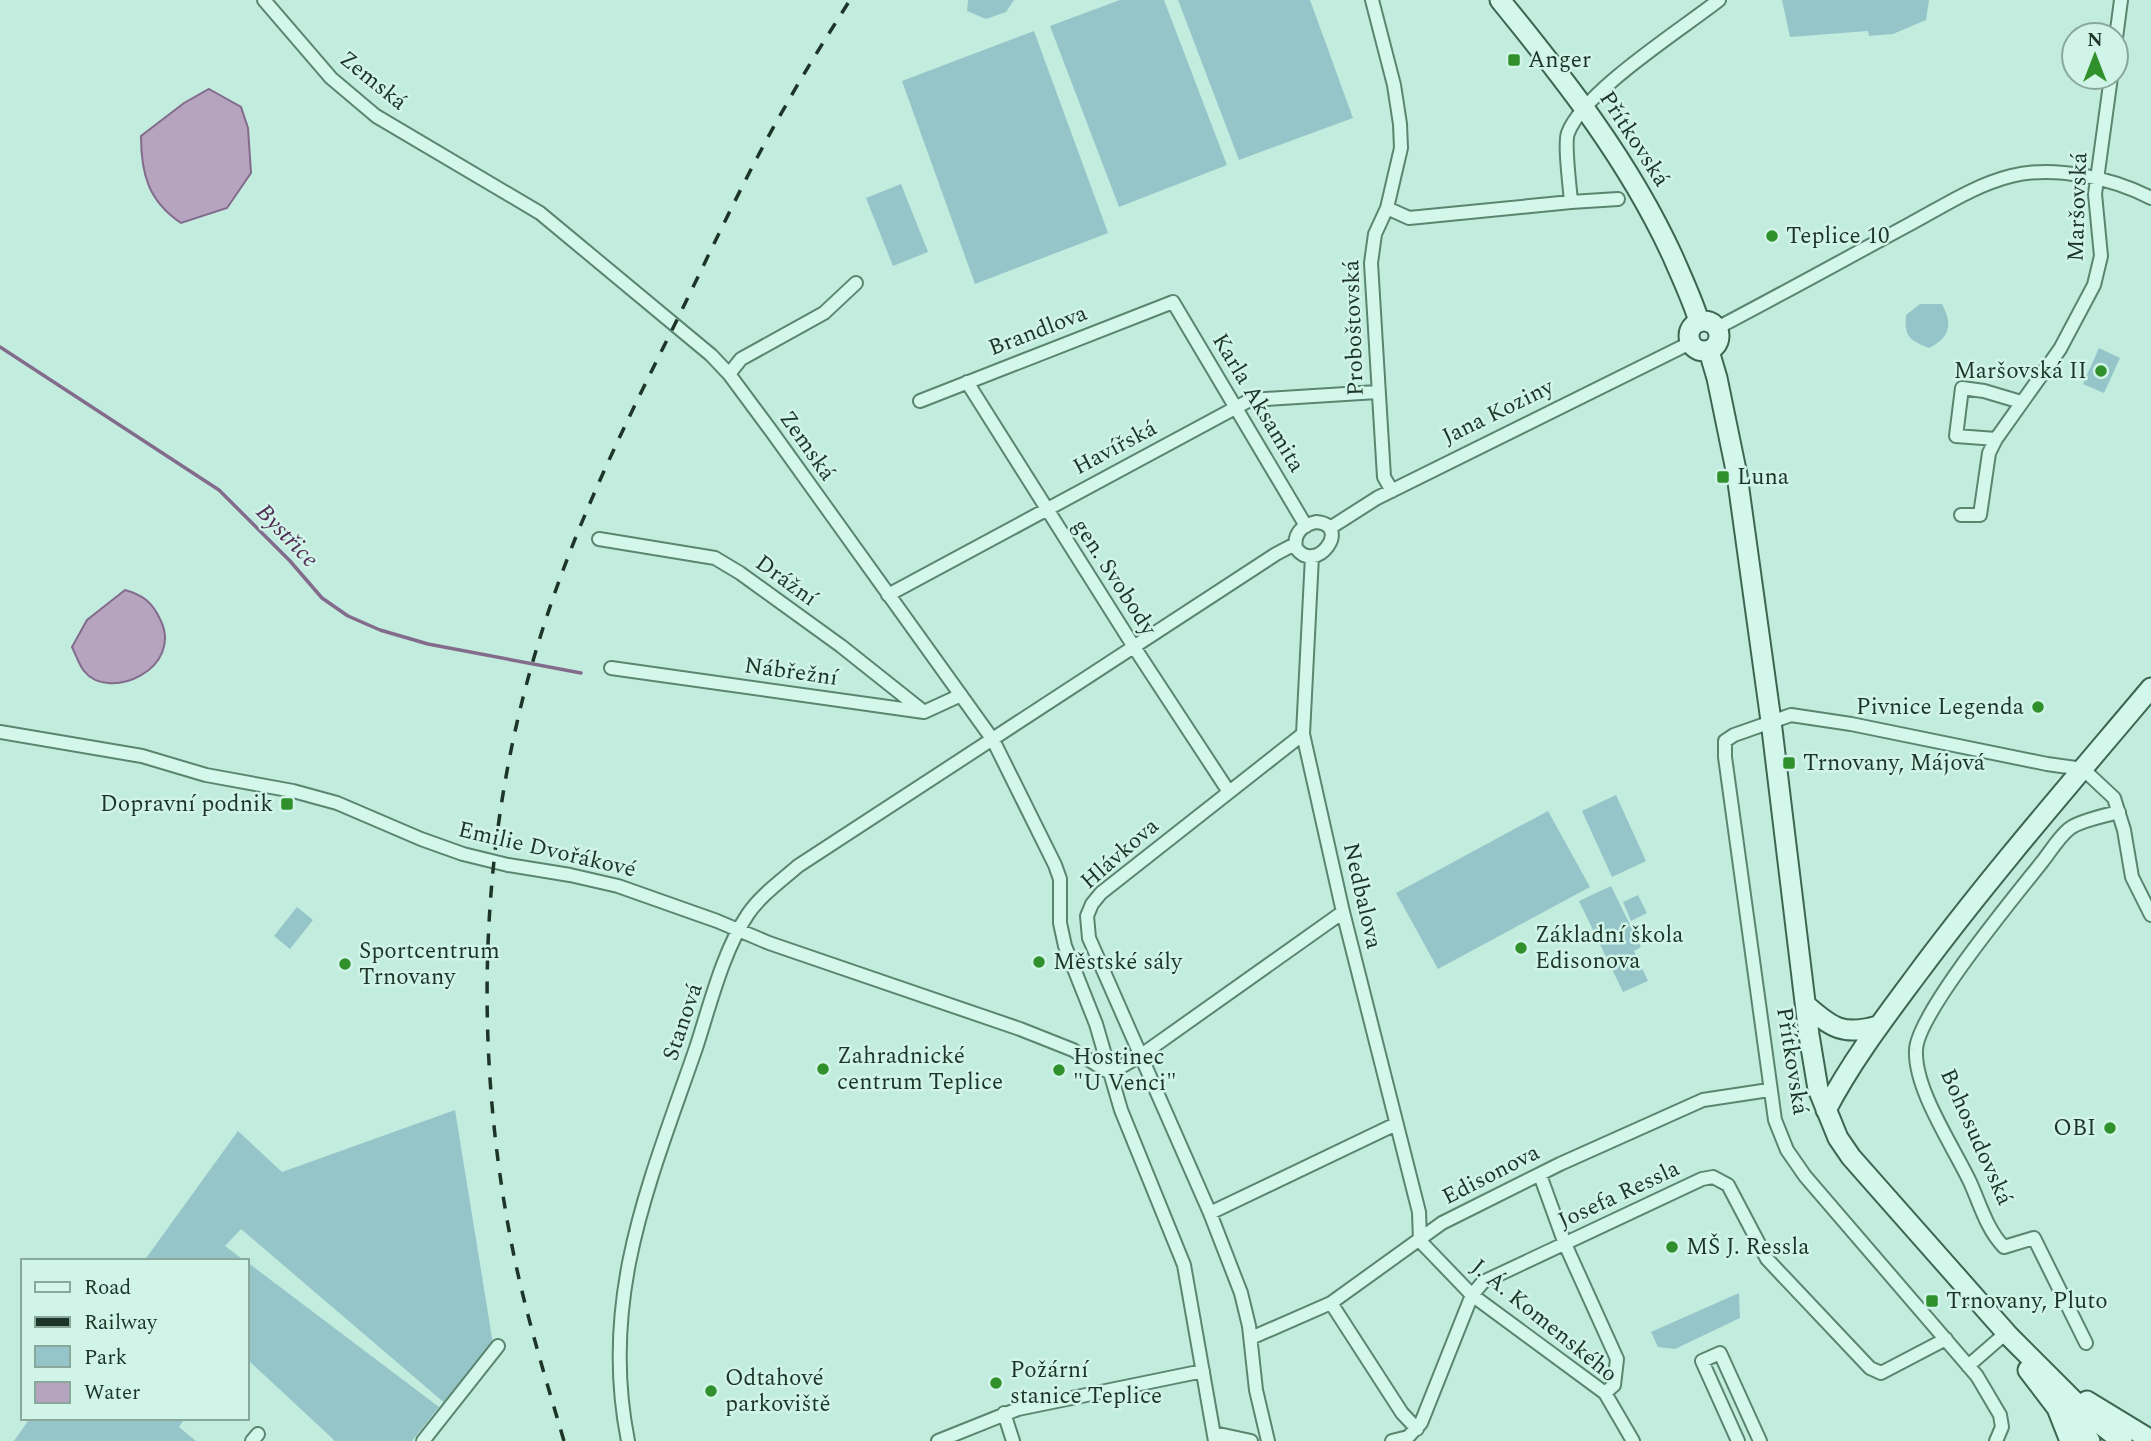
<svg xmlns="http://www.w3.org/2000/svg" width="2151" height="1441" font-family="Spectral,serif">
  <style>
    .green { fill: #96c5c9 }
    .water { fill: #b6a4bf; stroke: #836b8c; stroke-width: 2 }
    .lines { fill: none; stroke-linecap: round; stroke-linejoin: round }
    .stream { stroke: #836b8c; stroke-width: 3.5 }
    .street-casing { stroke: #5a856f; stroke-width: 16 }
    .secondary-casing { stroke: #3d6651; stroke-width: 23 }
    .street { stroke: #d4f7ec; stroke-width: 12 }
    .secondary { stroke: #d4f7ec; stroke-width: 19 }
    .rail { stroke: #1d3528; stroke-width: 3.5; stroke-dasharray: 12 12; stroke-linecap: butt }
    .poi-dot { fill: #30912c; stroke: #d1f4e9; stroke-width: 2.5 }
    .labels { text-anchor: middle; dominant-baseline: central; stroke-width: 5; stroke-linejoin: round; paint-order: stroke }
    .poi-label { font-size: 23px; fill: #1d3528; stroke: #d1f4e9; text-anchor: start }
    .street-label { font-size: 23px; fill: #1d3528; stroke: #d1f4e9 }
    .water-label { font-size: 24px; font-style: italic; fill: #512d54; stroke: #d1f4e9 }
  </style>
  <rect width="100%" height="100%" fill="#c2ecde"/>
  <!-- green -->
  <path class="green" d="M 968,0 L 1014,0 L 1006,12 L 986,19 L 967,11 Z
    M 1120,0 L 1164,0 L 1227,165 L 1119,207 L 1050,26 Z
    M 1178,0 L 1310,0 L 1353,118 L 1239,160 Z
    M 1782,0 L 1929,0 L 1926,20 L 1893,34 L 1869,36 L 1868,31 L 1790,37 Z
    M 1034,31 L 1108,233 L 975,284 L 902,81 Z
    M 901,184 L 928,252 L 893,266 L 866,198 Z
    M 1920,304 L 1942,304 C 1953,325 1950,337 1929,348 C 1910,340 1904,337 1906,315 Z
    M 2099,348 L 2120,358 L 2104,393 L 2083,384 Z
    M 1616,795 L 1646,861 L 1612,877 L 1582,811 Z
    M 1548,811 L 1590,887 L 1438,969 L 1396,893 Z
    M 1611,886 L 1641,947 L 1634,951 L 1648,981 L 1623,992 L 1579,901 Z
    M 1638,895 L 1647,913 L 1631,921 L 1623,902 Z
    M 297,907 L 313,920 L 290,949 L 274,936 Z
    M 455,1110 L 493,1344 L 447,1405 L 241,1229 L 225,1246 L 245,1261 L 144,1261 L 238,1131 L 282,1172 Z
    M 247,1262 L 439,1407 L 412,1441 L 335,1441 L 247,1359 Z
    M 1739,1293 L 1740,1318 L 1675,1349 L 1658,1347 L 1651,1332 Z
    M 30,1418 L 185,1418 L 179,1427 L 196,1441 L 14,1441 Z"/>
  <!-- water -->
  <path class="water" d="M 209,89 L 241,107 L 248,128 L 251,173 L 227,208 L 181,223 C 148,201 141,173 141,136 L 184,103 Z
    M 125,590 C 143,595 152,602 160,619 C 185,668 109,703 84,671 C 79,665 76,655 72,647 L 87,620 Z"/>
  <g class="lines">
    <!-- stream -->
    <path class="stream" d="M 0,347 L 219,490 L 290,561 L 322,598 L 348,616 L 380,630 L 428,644 L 581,673"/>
    <!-- street casing -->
    <g class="street-casing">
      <path id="street" d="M 264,0 L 331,78 L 376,116 L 540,213 L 711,355 L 729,374 L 772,432 L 993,740 L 1055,865 L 1060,879 L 1060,923 L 1065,946 L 1096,1024 L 1121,1110 L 1184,1265 L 1215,1441
        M 1372,0 L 1394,85 L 1400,124 L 1401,148 L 1387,208 L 1375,234 L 1371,263 L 1384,477 L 1392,491
        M 2116,38 L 2121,0
        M 1571,202 L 1618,199
        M 1387,208 L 1409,218 L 1571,202 C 1570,188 1564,143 1568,133 C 1583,92 1682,29 1719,0
        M 1717,328 C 1782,294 1845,259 1910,224 C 1942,207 1975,185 2011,176 C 2054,165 2113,178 2151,198
        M 729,374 L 741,359 L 824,313 L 856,283
        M 967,382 L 1134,647 L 1229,792
        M 920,401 L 1173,302 L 1306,526
        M 1996,439 L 1956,436 L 1962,388 L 1984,391 L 2021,402
        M 1961,515 L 1980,515 L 1989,453 L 1996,439 L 2060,349 L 2094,285 L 2101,256 L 2095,194 L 2111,77
        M 1316,522 C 1353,525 1316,576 1296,548 C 1293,533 1303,525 1316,522 Z
        M 1330,528 L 1377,498 L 1690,343
        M 599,539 L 715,558 L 740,573 L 841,646 L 924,712
        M 1312,556 L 1303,734 L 1343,912 L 1419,1212 L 1420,1241
        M 888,595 L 1250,400 L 1377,392
        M 611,668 L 924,712 L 961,695
        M 0,732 L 142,756 L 206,775 L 293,791 L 337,803 L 421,839 L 463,854 L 508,865 L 570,875 L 618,886 L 717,921 L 769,943 L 1020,1029 L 1073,1050 L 1110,1073
        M 1110,1073 L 1140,1056 L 1343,912
        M 1540,1175 L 1565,1244 L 1617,1359 L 1614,1385 L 1605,1393
        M 1210,1213 L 1396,1124
        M 1420,1241 L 1472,1295 L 1605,1393 L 1633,1441
        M 1331,1303 L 1402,1413 L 1417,1429
        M 1251,1338 L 1331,1303 L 1442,1223 L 1560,1164 L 1703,1100 L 1769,1090
        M 2086,1343 L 2034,1238 L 2004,1247 C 1987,1230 1980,1204 1970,1182 C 1953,1146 1914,1089 1916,1050 C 1917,1014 2016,895 2042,862 C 2050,852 2059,837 2069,829 C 2078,821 2107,815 2119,812
        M 1968,1366 L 2006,1333
        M 1004,1413 L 1013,1441
        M 1214,1433 L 1251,1441
        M 252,1441 L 258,1434
        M 423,1441 L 498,1346
        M 628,1441 C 599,1297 650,1181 696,1048 C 710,1005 723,951 748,914 C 761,895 781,881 798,866 L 1276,554 L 1295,544
        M 938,1441 L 1018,1409 L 1203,1371
        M 1268,1441 L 1256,1390 L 1249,1326 L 1241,1293 L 1210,1213 L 1089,938 L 1087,916 L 1092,904 L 1101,893 L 1303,734
        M 1392,1441 L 1408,1437 L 1421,1423 L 1472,1295 L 1483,1282 L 1702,1179 L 1713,1177 L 1728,1185 L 1767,1259 L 1870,1368 L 1881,1373 L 1946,1339
        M 1738,1441 L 1702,1361 L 1720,1353 L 1760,1441
        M 1996,1441 L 2002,1427 L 2000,1415 L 1977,1376 L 1805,1176 L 1787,1150 L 1775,1120 L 1725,757 L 1725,741 L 1734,735 L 1791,715 L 1851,724 L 2047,764 L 2083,769 L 2114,798 L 2124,830 L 2132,877 L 2151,915"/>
    </g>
    <!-- secondary casing -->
    <g class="secondary-casing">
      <path id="secondary" d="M 1500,0 C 1566,81 1629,161 1673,257 C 1682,278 1692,299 1699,321
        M1689 336a15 15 0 1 1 30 0a15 15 0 1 1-30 0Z
        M 1709,351 L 1717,378 L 1737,475 L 1771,721 L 1809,1035 L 1818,1089 L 1838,1138 L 1851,1157 L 2010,1337 L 2087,1414 L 2122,1441
        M 1806,1005 C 1832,1028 1843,1036 1878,1026
        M 1826,1110 C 1851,1062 1883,1020 1915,977 C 1989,877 2071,783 2151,688
        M 2028,1370 L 2057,1408 L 2070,1441
        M 2087,1401 L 2151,1440
        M 2069,1410 L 2090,1441"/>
    </g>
    <!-- street -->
    <use href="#street" class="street"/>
    <!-- secondary -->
    <use href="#secondary" class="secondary"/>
    <!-- rail -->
    <path class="rail" d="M 564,1441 C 546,1380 527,1318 514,1256 C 471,1046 478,823 546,619 C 579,517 627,420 675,324 C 711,251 745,176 786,105 C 806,69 828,35 850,0"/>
  </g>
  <!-- markers -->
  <g class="poi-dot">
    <rect x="1507" y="53" width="14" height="14" rx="3.5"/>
    <circle cx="1772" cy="236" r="7"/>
    <circle cx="2101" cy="371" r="7"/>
    <rect x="1716" y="470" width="14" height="14" rx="3.5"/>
    <circle cx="2038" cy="707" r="7"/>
    <rect x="1782" y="756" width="14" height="14" rx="3.5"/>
    <rect x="280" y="797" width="14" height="14" rx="3.5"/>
    <circle cx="1521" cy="948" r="7"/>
    <circle cx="1039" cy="962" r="7"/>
    <circle cx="345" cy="964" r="7"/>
    <circle cx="823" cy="1069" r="7"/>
    <circle cx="1059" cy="1070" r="7"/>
    <circle cx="2110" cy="1128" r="7"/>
    <circle cx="1672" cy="1247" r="7"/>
    <rect x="1925" y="1294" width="14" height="14" rx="3.5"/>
    <circle cx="996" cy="1383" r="7"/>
    <circle cx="711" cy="1391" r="7"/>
  </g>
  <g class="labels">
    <!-- poi labels -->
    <g class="poi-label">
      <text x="1528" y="60">Anger</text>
      <text x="1786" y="236">Teplice 10</text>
      <text x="2087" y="371" text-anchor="end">Maršovská II</text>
      <text x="1737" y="477">Luna</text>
      <text x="2024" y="707" text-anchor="end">Pivnice Legenda</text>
      <text x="1803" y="763">Trnovany, Májová</text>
      <text x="273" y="804" text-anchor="end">Dopravní podnik</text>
      <text x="1535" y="935">Základní škola<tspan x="1535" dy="26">Edisonova</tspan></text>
      <text x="359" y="951">Sportcentrum<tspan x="359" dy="26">Trnovany</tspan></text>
      <text x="1053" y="962">Městské sály</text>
      <text x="837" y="1056">Zahradnické<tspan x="837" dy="26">centrum Teplice</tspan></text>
      <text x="1073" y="1057">Hostinec<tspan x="1073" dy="26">"U Venci"</tspan></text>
      <text x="2096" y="1128" text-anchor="end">OBI</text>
      <text x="1686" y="1247">MŠ J. Ressla</text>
      <text x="1946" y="1301">Trnovany, Pluto</text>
      <text x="1010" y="1370">Požární<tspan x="1010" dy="26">stanice Teplice</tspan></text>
      <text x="725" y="1378">Odtahové<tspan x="725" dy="26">parkoviště</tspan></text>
    </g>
    <!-- street labels -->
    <g class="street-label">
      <text transform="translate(373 81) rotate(39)">Zemská</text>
      <text transform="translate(1634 139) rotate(57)">Přítkovská</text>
      <text transform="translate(2078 207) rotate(-88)">Maršovská</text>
      <text transform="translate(1354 328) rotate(-92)">Proboštovská</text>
      <text transform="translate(1038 331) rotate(-21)">Brandlova</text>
      <text transform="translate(1258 403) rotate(59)">Karla Aksamita</text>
      <text transform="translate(1498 412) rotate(-26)">Jana Koziny</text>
      <text transform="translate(807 446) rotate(55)">Zemská</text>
      <text transform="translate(1115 448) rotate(-28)">Havířská</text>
      <text transform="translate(1114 577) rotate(57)">gen. Svobody</text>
      <text transform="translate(786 581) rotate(36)">Drážní</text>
      <text transform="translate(791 672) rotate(8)">Nábřežní</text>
      <text transform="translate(547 850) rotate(13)">Emilie Dvořákové</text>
      <text transform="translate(1120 854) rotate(-41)">Hlávkova</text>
      <text transform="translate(1362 896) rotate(77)">Nedbalova</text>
      <text transform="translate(683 1022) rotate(-71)">Stanová</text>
      <text transform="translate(1792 1061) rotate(81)">Přítkovská</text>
      <text transform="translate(1976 1137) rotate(66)">Bohosudovská</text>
      <text transform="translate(1491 1175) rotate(-27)">Edisonova</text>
      <text transform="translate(1619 1195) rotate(-25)">Josefa Ressla</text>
      <text transform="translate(1544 1321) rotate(39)">J. Á. Komenského</text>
    </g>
    <!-- water labels -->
    <g class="water-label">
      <text transform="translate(287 536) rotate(46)">Bystřice</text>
    </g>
  </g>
  <!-- legend -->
  <rect x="21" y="1259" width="228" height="161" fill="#d1f4e9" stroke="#89a89c" stroke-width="2"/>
  <rect x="35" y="1282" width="35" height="10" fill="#d4f7ec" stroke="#89a89c" stroke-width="2"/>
  <text x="84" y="1294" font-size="21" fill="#1d3528">Road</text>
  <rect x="35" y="1317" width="35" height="10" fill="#1d3528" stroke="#89a89c" stroke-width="2"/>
  <text x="84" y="1329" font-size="21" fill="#1d3528">Railway</text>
  <rect x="35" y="1346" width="35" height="21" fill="#96c5c9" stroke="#89a89c" stroke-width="2"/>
  <text x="84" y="1364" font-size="21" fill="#1d3528">Park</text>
  <rect x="35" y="1382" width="35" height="21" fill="#b6a4bf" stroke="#89a89c" stroke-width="2"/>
  <text x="84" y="1399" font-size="21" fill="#1d3528">Water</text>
  <!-- north arrow -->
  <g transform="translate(2095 56)"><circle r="33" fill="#d1f4e9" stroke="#89a89c" stroke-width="2"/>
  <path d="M0-5L12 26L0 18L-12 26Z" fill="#30912c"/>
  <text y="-10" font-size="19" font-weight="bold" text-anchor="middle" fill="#1d3528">N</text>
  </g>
</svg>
